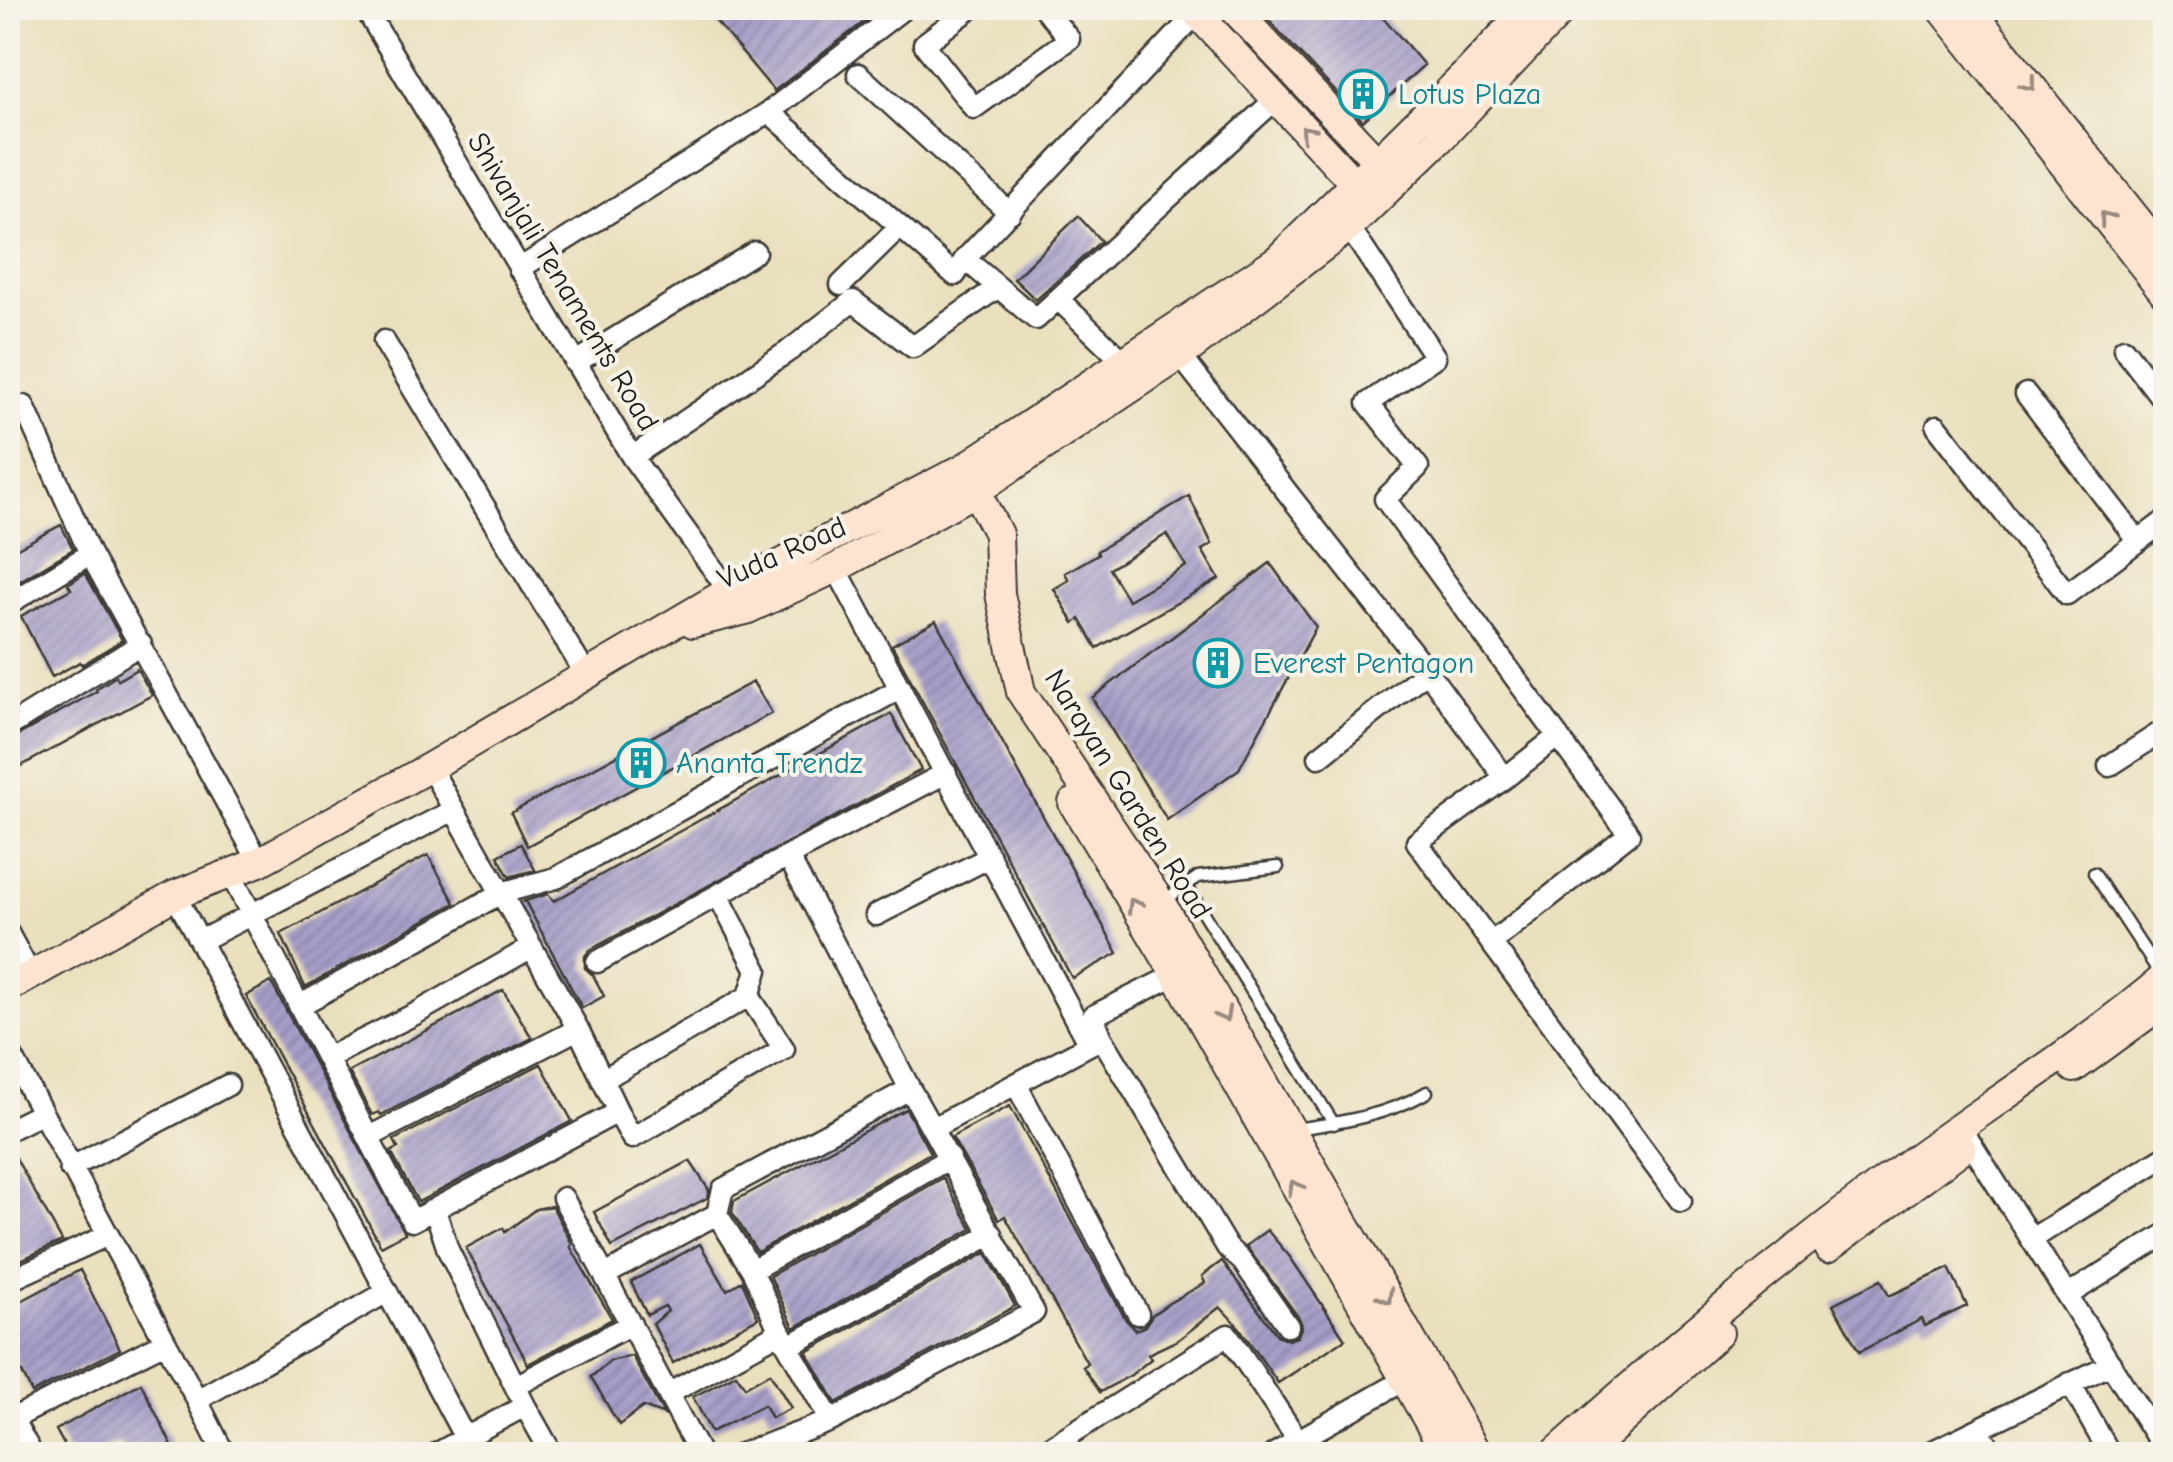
<svg xmlns="http://www.w3.org/2000/svg" width="2173" height="1462" font-family="'Comic Neue',sans-serif">
  <style>
    .building { fill: url(#building-hatch); fill-rule: evenodd }
    .lines { fill: none; stroke-linecap: round; stroke-linejoin: round }
    .lane-casing { stroke: #3b3934; stroke-width: 15 }
    .street-casing { stroke: #3b3934; stroke-width: 25 }
    .secondary-casing { stroke: #3b3934; stroke-width: 32 }
    .lane { stroke: #fff; stroke-width: 10 }
    .street { stroke: #fff; stroke-width: 20 }
    .secondary { stroke: #fde4d0; stroke-width: 28 }
    .oneway { stroke: #988a7f }
    .labels { text-anchor: middle; dominant-baseline: central; stroke-width: 8; stroke-linejoin: round; paint-order: stroke }
    .culture-label { font-size: 30px; fill: #0d838f; stroke: #f7f3e8; text-anchor: start }
    .street-label { font-size: 30px; fill: #1c1c1c; stroke: #f7f3e8 }
  </style>
  <defs>
    <pattern id="building-hatch" width="6" height="6" patternUnits="userSpaceOnUse" patternTransform="scale(2.5)"><rect width="6" height="6" fill="#a89fc9"/><path d="M-1 1l2-2M0 6l6-6M5 7l2-2" fill="none" stroke="#8881a2"/></pattern>
  </defs>
  <rect width="100%" height="100%" fill="#f7f3e8"/>
  <filter id="ink" filterUnits="userSpaceOnUse"><feTurbulence type="fractalNoise" baseFrequency=".01" numOctaves="2"/><feDisplacementMap in="SourceGraphic" scale="20" xChannelSelector="R" yChannelSelector="G"/><feConvolveMatrix kernelMatrix="1 2 1 2 8 2 1 2 1" color-interpolation-filters="sRGB"/></filter>
  <filter id="wash" filterUnits="userSpaceOnUse"><feTurbulence type="fractalNoise" baseFrequency=".0048" numOctaves="4" result="noise"/><feDisplacementMap in="SourceGraphic" scale="40" xChannelSelector="R" yChannelSelector="G"/><feGaussianBlur stdDeviation="2.25" result="paint"/><feColorMatrix in="noise" values="0 0 0 0 0 0 0 0 0 0 0 0 0 0 0 0 0 1.4 0 .05"/><feComposite in="paint" operator="in"/></filter>
  <g filter="url(#wash)">
    <rect width="100%" height="100%" fill="#eae0be"/>
    <g id="blocks">
      <!-- building -->
      <path class="building" d="M 705,8 L 882,8 L 774,91 Z
        M 1257,8 L 1375,8 L 1424,65 L 1363,121 Z
        M 1078,216 L 1101,241 L 1036,300 L 1014,279 Z
        M 1189,496 L 1212,544 L 1202,550 L 1219,579 L 1097,648 L 1080,619 L 1074,623 L 1054,589 L 1069,580 L 1065,573 L 1098,554 L 1097,551 ZM 1167,534 L 1186,566 L 1128,600 L 1109,569 Z
        M 61,525 L 73,549 L 8,588 L 8,553 Z
        M 1270,563 L 1316,627 L 1239,769 L 1167,820 L 1092,698 Z
        M 85,573 L 122,640 L 82,665 L 80,662 L 52,677 L 21,616 L 71,589 L 68,584 Z
        M 936,621 L 1118,953 L 1072,978 L 892,645 Z
        M 137,669 L 152,695 L 8,773 L 8,741 L 97,691 L 96,689 L 116,676 L 118,680 Z
        M 753,682 L 772,713 L 527,846 L 511,813 Z
        M 891,714 L 921,770 L 590,950 L 585,956 L 585,968 L 593,975 L 604,996 L 582,1008 L 525,901 L 522,902 L 548,894 L 554,901 Z
        M 521,844 L 535,870 L 509,877 L 498,856 Z
        M 428,855 L 455,903 L 305,987 L 281,934 Z
        M 271,982 L 405,1233 L 381,1246 L 246,996 Z
        M 503,990 L 532,1038 L 381,1115 L 379,1112 L 372,1115 L 349,1072 Z
        M 541,1064 L 572,1121 L 418,1202 L 391,1152 L 398,1148 L 394,1140 Z
        M 1010,1106 L 1126,1320 L 1136,1330 L 1145,1326 L 1152,1315 L 1169,1303 L 1205,1283 L 1202,1276 L 1222,1261 L 1277,1335 L 1288,1340 L 1297,1337 L 1302,1326 L 1299,1318 L 1246,1246 L 1267,1230 L 1290,1257 L 1345,1339 L 1278,1383 L 1239,1327 L 1220,1307 L 1178,1340 L 1148,1354 L 1151,1359 L 1131,1375 L 1100,1392 L 1083,1367 L 1087,1363 L 1005,1216 L 999,1220 L 952,1137 Z
        M 906,1109 L 930,1153 L 757,1252 L 732,1212 L 734,1201 Z
        M 8,1144 L 62,1241 L 8,1266 Z
        M 690,1161 L 709,1190 L 707,1198 L 612,1247 L 594,1212 Z
        M 943,1178 L 972,1229 L 794,1328 L 770,1276 Z
        M 552,1206 L 572,1244 L 570,1246 L 612,1319 L 528,1364 L 466,1248 L 503,1228 L 505,1232 L 536,1209 Z
        M 700,1244 L 727,1290 L 742,1281 L 758,1318 L 673,1363 L 653,1324 L 668,1311 L 665,1306 L 647,1315 L 631,1282 Z
        M 986,1253 L 1015,1306 L 836,1403 L 807,1352 Z
        M 1949,1268 L 1967,1306 L 1925,1326 L 1922,1319 L 1859,1352 L 1833,1304 L 1881,1280 L 1889,1296 Z
        M 80,1270 L 120,1349 L 32,1393 L 8,1344 L 8,1308 Z
        M 632,1356 L 664,1415 L 643,1407 L 619,1425 L 591,1377 L 610,1361 Z
        M 770,1373 L 791,1408 L 771,1418 L 764,1405 L 711,1432 L 693,1397 L 736,1374 L 745,1387 Z
        M 141,1383 L 176,1454 L 126,1454 L 119,1442 L 96,1454 L 69,1454 L 56,1430 Z"/>
    </g>
  </g>
  <g filter="url(#ink)">
    <use href="#blocks" fill-opacity="0" stroke="#3b3934" stroke-width="2.5"/>
    <g class="lines">
      <!-- lane casing -->
      <g class="lane-casing">
        <path id="lane" d="M 2094,873 L 2162,977
          M 1187,887 L 1334,1124
          M 1162,902 L 1198,877 L 1278,867
          M 1295,1129 C 1339,1123 1389,1115 1427,1092"/>
      </g>
      <!-- street casing -->
      <g class="street-casing">
        <path id="street" d="M 365,8 L 632,457 L 790,350 L 853,301 L 913,347 L 998,287
          M 904,8 L 769,112 L 955,275 L 965,259
          M 971,8 L 924,44 L 974,108 L 1069,39 L 1044,8
          M 1197,13 L 965,259 L 1036,319 L 1277,98
          M 858,74 L 1010,213
          M 1339,218 L 1349,227 L 1435,357 L 1368,403 L 1418,467 L 1385,499 L 1629,834 L 1491,943
          M 519,269 L 769,112
          M 841,285 L 900,227
          M 1058,299 L 1124,362
          M 384,341 L 587,676
          M 1172,345 L 1427,671 L 1505,778 L 1417,842 L 1681,1201
          M 2124,349 L 2166,404
          M 575,363 L 755,252
          M 2026,394 L 2138,541
          M 24,406 L 90,554 L 259,862
          M 1937,426 L 2067,594 L 2166,520
          M 632,457 L 729,591
          M 836,568 L 1089,1045
          M 8,604 L 90,554
          M 8,727 L 141,644
          M 1319,757 L 1427,671
          M 2109,766 L 2166,729
          M 430,767 L 454,810
          M 1505,778 L 1558,736
          M 788,856 L 946,773
          M 231,875 L 412,1221 L 618,1112 L 578,1029
          M 175,895 L 465,1438 L 525,1406 L 552,1454
          M 718,895 L 757,970 L 749,996
          M 876,915 L 990,857
          M 8,933 L 30,974
          M 200,941 L 454,810 L 578,1029 L 369,1137
          M 597,962 L 788,856 L 910,1089 L 1034,1312 L 831,1421 L 780,1332 L 668,1394
          M 299,1006 L 501,893 L 556,878 L 901,688
          M 1102,1038 L 1227,1247 L 1243,1262 L 1288,1326
          M 8,1049 L 197,1400
          M 327,1058 L 415,1014 L 532,947
          M 602,1080 L 749,996 L 784,1049 L 632,1138 L 618,1112
          M 1016,1084 L 1138,1314
          M 933,1128 L 1102,1038 L 1093,1016 L 1185,970
          M 1961,1128 L 2166,1452
          M 8,1130 L 42,1113
          M 70,1168 L 228,1085
          M 563,1198 L 700,1454
          M 435,1210 L 448,1250 L 525,1406
          M 2033,1238 L 2166,1156
          M 752,1270 L 950,1158
          M 605,1275 L 717,1214
          M 8,1281 L 106,1236
          M 2068,1295 L 2166,1234
          M 780,1332 L 752,1270 L 717,1214 L 723,1189 L 910,1089
          M 791,1345 L 992,1234
          M 2070,1383 L 2110,1454
          M 516,1386 L 631,1324
          M 8,1411 L 32,1454
          M 12,1419 L 165,1342
          M 1979,1429 L 1993,1454
          M 224,1454 L 197,1400 L 387,1292
          M 436,1454 L 465,1438
          M 741,1454 L 831,1421
          M 1039,1454 L 1228,1335 L 1297,1439
          M 1274,1454 L 1417,1373
          M 1927,1454 L 2111,1364"/>
      </g>
      <!-- secondary casing -->
      <g class="secondary-casing">
        <path id="secondary" d="M 1192,8 L 1365,195
          M 1233,8 L 1389,174
          M 1941,8 L 2166,295
          M 1969,8 L 2166,256
          M 964,468 L 998,534 L 1000,594 L 1021,692 L 1161,903 L 1477,1454
          M 693,623 L 746,610 L 836,568 L 976,491 L 1181,355 L 1349,227 L 1438,141 L 1564,8
          M 1073,803 L 1175,973 L 1447,1454
          M 8,988 L 175,895 L 259,862 L 430,767 L 729,591 L 964,468 L 1277,260 L 1468,72 L 1528,8
          M 2074,1068 L 2166,1001
          M 1828,1248 L 1962,1149
          M 1554,1454 C 1658,1360 1764,1271 1876,1187 C 1971,1116 2075,1053 2166,976
          M 1585,1454 L 1719,1333"/>
      </g>
      <!-- lane -->
      <use href="#lane" class="lane"/>
      <!-- street -->
      <use href="#street" class="street"/>
      <!-- secondary -->
      <use href="#secondary" class="secondary"/>
    </g>
    <!-- one-way arrows -->
    <defs><path id="oneway-chevron" d="M-2-3.5L2.5 0L-2 3.5" fill="none" stroke-width="1.6" stroke-linecap="round" stroke-linejoin="round" transform="scale(2.5)"/></defs>
    <g class="oneway">
      <use href="#oneway-chevron" transform="translate(2029 84) rotate(52)"/>
      <use href="#oneway-chevron" transform="translate(1307 132) rotate(-132)"/>
      <use href="#oneway-chevron" transform="translate(2106 218) rotate(-128)"/>
      <use href="#oneway-chevron" transform="translate(1134 905) rotate(-121)"/>
      <use href="#oneway-chevron" transform="translate(1224 1015) rotate(61)"/>
      <use href="#oneway-chevron" transform="translate(1295 1187) rotate(-119)"/>
      <use href="#oneway-chevron" transform="translate(1386 1297) rotate(60)"/>
    </g>
  </g>
  <!-- icons -->
  <defs>
    <g id="building-ring" transform="scale(2.5)"><circle r="9.5" fill="#f7f3e8" stroke="#0f9aa8" stroke-width="1.5"/><path d="M-4-6H4V6H1V3H-1V6H-4ZM-2.5-4.3h1.7v1.8h-1.7ZM.8-4.3h1.7v1.8H.8ZM-2.5-1h1.7V.8h-1.7ZM.8-1h1.7V.8H.8Z" fill="#0f9aa8"/></g>
  </defs>
  <g fill-rule="evenodd">
    <use href="#building-ring" x="1363" y="94"/>
    <use href="#building-ring" x="1218" y="663"/>
    <use href="#building-ring" x="641" y="763"/>
  </g>
  <g class="labels">
    <!-- culture labels -->
    <g class="culture-label">
      <text x="1398" y="94">Lotus Plaza</text>
      <text x="1253" y="663">Everest Pentagon</text>
      <text x="676" y="763">Ananta Trendz</text>
    </g>
    <!-- street labels -->
    <g class="street-label">
      <text transform="translate(563 282) rotate(59)">Shivanjali Tenaments Road</text>
      <text transform="translate(782 553) rotate(-24)">Vuda Road</text>
      <text transform="translate(1128 794) rotate(58)">Narayan Garden Road</text>
    </g>
  </g>
  <!-- margin -->
  <rect width="2173" height="1462" fill="none" stroke="#f7f3e8" stroke-width="40"/>
</svg>
